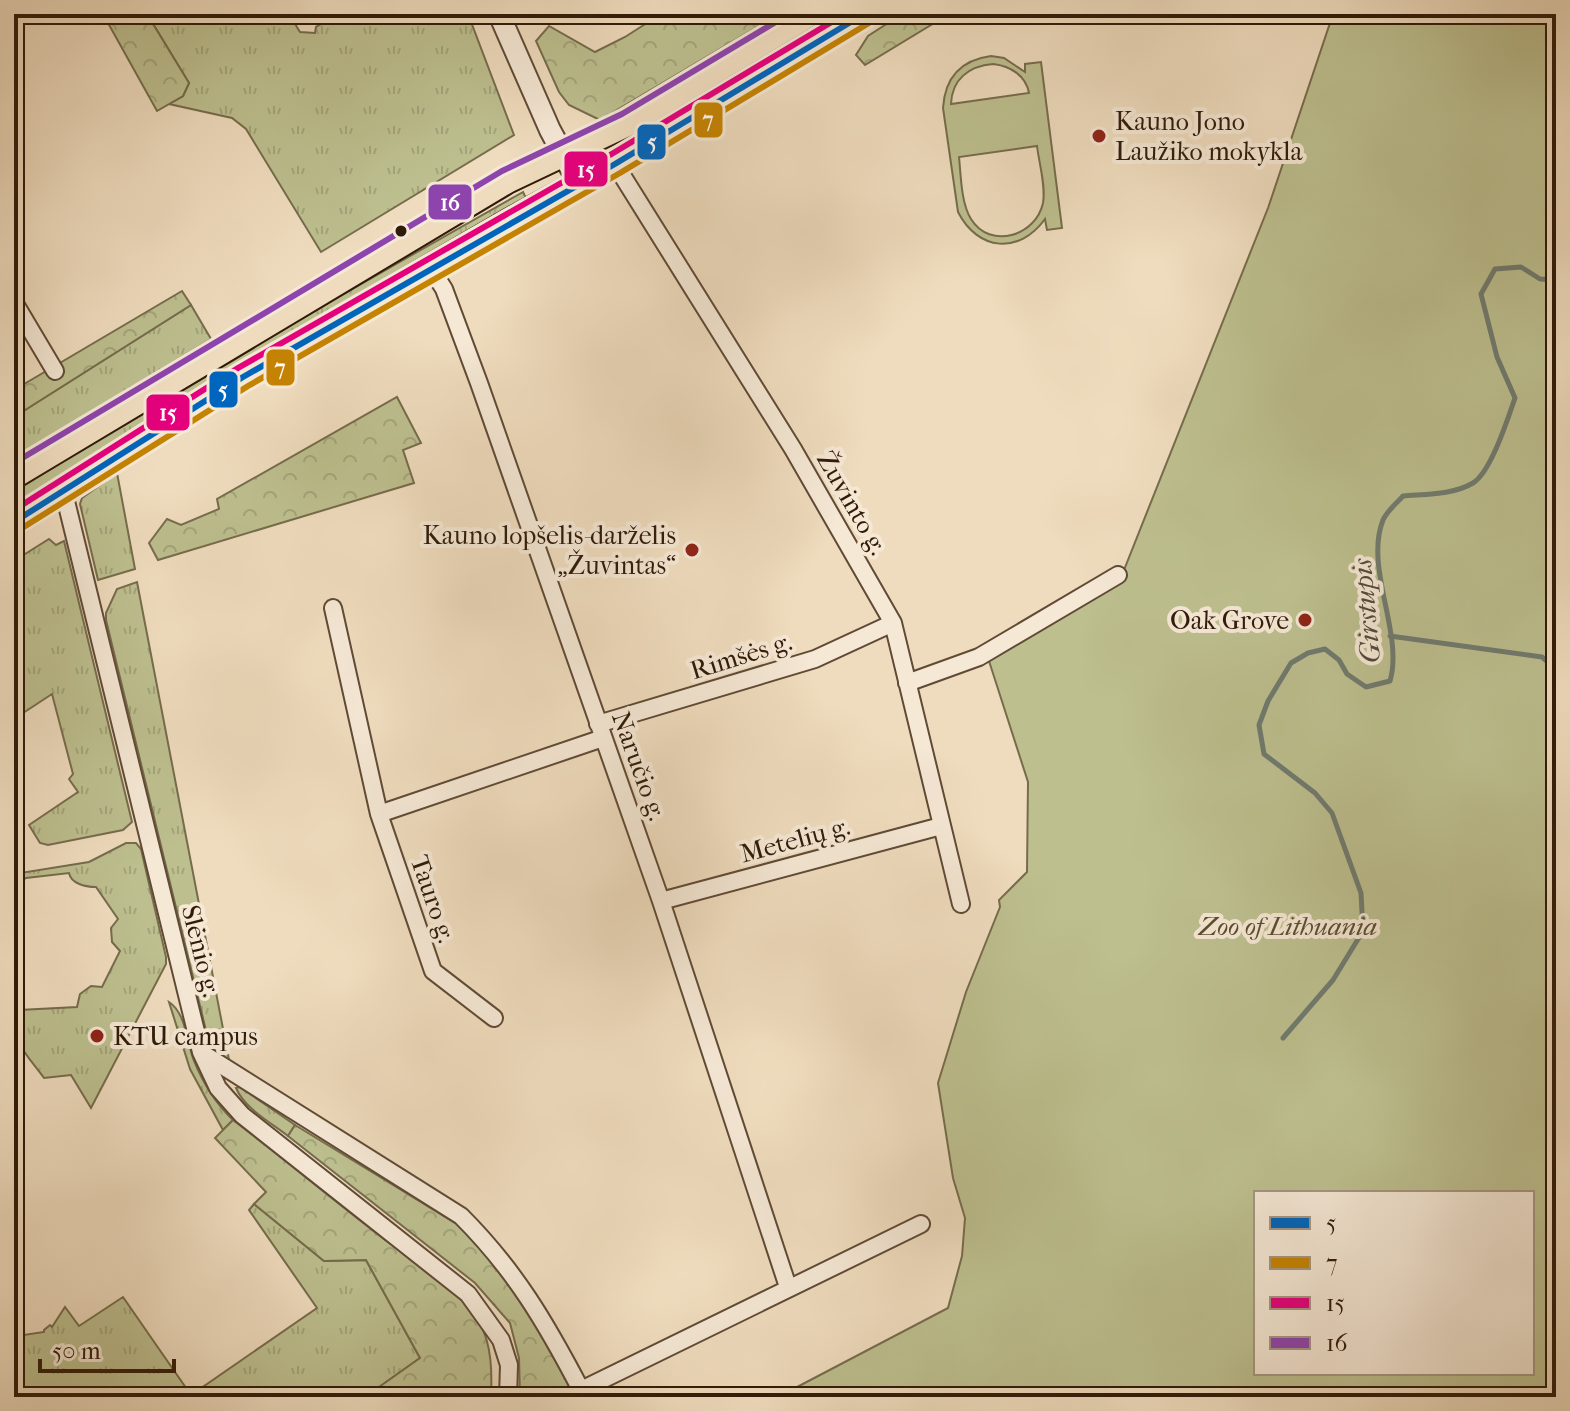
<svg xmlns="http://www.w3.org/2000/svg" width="1570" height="1411" font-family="'IM FELL French Canon',serif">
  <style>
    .grass { fill: url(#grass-tufts); stroke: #766c4c; stroke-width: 2 }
    .forest { fill: url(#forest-crowns); stroke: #766c4c; stroke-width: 2 }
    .green { fill: #bdbf8f; stroke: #766c4c; stroke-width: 2; fill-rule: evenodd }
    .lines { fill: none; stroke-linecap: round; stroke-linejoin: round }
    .stream { stroke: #707b6f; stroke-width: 5 }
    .minor-casing { stroke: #604a36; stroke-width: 20 }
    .tertiary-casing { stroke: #604a36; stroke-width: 24 }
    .primary-casing { stroke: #301a08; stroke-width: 30 }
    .minor { stroke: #f5e8d5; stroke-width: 16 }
    .tertiary { stroke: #f5e8d5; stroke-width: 20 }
    .primary { stroke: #efdcbe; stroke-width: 26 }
    .bus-1-casing { stroke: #f5e8d5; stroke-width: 12 }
    .bus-2-casing { stroke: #f5e8d5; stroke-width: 12 }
    .bus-3-casing { stroke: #f5e8d5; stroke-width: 12 }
    .bus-4-casing { stroke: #f5e8d5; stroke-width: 12 }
    .bus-1 { stroke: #0065bd; stroke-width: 6 }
    .bus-2 { stroke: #c58302; stroke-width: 6 }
    .bus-3 { stroke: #e5007d; stroke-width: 6 }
    .bus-4 { stroke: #8e44ad; stroke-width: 6 }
    .poi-dot { fill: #8f2418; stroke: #f5e8d5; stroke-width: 3 }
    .bus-dot { fill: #301a08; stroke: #f5e8d5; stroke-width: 3 }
    .labels { text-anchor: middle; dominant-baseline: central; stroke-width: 8; stroke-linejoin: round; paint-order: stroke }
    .poi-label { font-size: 26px; fill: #301a08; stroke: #f5e8d5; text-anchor: start }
    .street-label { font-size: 26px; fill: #301a08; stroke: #f5e8d5 }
    .park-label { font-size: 26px; font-style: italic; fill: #5a4c30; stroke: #f5e8d5 }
    .water-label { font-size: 28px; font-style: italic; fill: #504a3b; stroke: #f5e8d5 }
    .line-badge { stroke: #f5e8d5; stroke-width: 3 }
    .badge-label { font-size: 22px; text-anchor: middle; font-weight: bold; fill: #fff }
  </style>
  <defs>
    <pattern id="grass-tufts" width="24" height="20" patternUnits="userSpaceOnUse" patternTransform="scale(2)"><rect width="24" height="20" fill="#bdbf8f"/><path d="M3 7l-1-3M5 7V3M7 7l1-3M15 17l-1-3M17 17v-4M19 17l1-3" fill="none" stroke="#a3a47a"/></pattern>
    <pattern id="forest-crowns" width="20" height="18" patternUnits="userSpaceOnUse" patternTransform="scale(2)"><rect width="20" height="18" fill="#bdbf8f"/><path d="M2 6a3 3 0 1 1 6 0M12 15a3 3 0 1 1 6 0" fill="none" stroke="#a3a47a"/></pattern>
  </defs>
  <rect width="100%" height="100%" fill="#efdcbe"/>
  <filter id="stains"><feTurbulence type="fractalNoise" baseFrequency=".0025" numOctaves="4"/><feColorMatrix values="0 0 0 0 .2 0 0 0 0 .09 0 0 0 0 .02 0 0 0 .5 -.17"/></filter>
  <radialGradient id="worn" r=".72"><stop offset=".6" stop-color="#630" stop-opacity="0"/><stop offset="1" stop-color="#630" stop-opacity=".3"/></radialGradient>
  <!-- grass -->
  <path class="grass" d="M 147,14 L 289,14 L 300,32 L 315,33 L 316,27 L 339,14 L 468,14 L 514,135 L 321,252 L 246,129 L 232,118 L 169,104 L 183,96 L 189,83 Z
    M 830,14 L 844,14 L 625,145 L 622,142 L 623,138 Z
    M 523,192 L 526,198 C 352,296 181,396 14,506 L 14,492 C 180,387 351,289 523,192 Z
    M 191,305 L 211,339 L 14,458 L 14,417 Z
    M 117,473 L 135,569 L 98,580 L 80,504 L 82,498 Z
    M 49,539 L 56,545 L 64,541 L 132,822 L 123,830 L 48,845 L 40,843 L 29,825 L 78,792 L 69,779 L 73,774 L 52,694 L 14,719 L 14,561 Z
    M 137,582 L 230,1065 L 210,1047 L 106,620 L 106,613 L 117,589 Z
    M 126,843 L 136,843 L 141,849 L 166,957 L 166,964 L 91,1108 L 71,1075 L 44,1078 C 30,1058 4,1035 19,1010 L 77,1007 L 80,994 L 91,986 L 102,987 L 120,951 L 112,942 L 111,928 L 118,919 L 96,887 C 84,887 71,883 69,873 L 26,878 L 14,886 L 14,874 L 89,862 Z
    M 169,1002 C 186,1013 187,1043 194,1061 C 203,1083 216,1104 233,1120 L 223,1130 L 190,1069 Z
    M 240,1087 L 295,1125 L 288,1136 C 270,1122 245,1109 236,1088 Z
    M 254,1204 L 324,1261 L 366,1260 L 420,1358 L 365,1397 L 14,1397 L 14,1320 L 24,1335 L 44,1332 L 44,1330 L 50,1325 L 52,1327 L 65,1307 L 79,1326 L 123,1297 L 191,1395 L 317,1308 L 249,1210 Z"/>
  <!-- forest -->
  <path class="forest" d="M 103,14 L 147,14 L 189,83 L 183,96 L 157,111 Z
    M 661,14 L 779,14 L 600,120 L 569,105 L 559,92 L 536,41 L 549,26 L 595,52 L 625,37 Z
    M 902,14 L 949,14 L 865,65 L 856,55 L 868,36 Z
    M 182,291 L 191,305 L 14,417 L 14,390 Z
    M 397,397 L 421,443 L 403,450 L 414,483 L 158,560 L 149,543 L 167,519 L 181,525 L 219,509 L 217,499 Z
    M 233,1120 C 284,1159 333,1200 384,1239 C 418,1264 459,1286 480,1324 C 492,1345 492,1374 491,1397 L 365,1397 L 420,1358 L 366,1260 L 324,1261 L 254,1204 L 266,1192 L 215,1138 Z
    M 295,1125 L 460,1226 L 487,1254 L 528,1307 L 572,1387 L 553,1397 L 520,1397 L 519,1358 L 510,1323 L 475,1283 L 288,1136 Z"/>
  <!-- green -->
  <path class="green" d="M 1333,14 L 1556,14 L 1556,1397 L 778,1397 L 948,1308 L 962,1256 L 965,1218 L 953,1178 L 938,1083 L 966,992 L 1000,907 L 999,900 L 1027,872 L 1028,782 L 989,661 L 1120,580 L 1268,208 ZM 1256,1193 L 1532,1193 L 1532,1373 L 1256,1373 Z
    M 991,56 L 1004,58 L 1025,72 L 1025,64 L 1041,62 L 1062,228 L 1047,230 L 1045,219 C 1019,255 978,251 958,212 L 943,108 C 945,77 961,60 991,56 ZM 993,64 C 1011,66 1026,76 1029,93 L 951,104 C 952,79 969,66 993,64 ZM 1037,146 C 1039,163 1046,186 1043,203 C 1036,236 990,250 971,219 C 961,203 961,176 959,157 Z"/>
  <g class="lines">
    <!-- stream -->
    <path class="stream" d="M 1390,636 L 1542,657 L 1556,669
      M 1283,1038 L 1333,980 L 1363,931 L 1361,893 L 1332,813 L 1315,793 L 1264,754 L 1259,725 L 1268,701 L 1291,663 L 1308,653 L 1325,649 L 1339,660 L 1347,674 L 1366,687 L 1390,681 C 1404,634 1364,568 1383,520 C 1387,511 1397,503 1403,496 C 1425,494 1453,495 1473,483 C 1491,472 1508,418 1515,398 L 1497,357 L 1481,294 L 1495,269 L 1521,267 L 1540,279 L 1556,280"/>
    <!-- minor casing -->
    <g class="minor-casing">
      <path id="minor" d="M 615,164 L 793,449 L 893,623 L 961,904
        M 430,267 L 444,289 L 479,383 L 661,901 L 788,1287
        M 14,302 L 55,371
        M 63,489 L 201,1052 L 218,1088 L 242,1115 L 468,1294 L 501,1340 L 509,1365 L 508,1397
        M 333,608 L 379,814 L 433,971 L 494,1018
        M 907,683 L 979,657 L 1118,575
        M 598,724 L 815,659 L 893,623
        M 379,814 L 603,738
        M 661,901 L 941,826
        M 202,1053 L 461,1216 C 515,1270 546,1323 581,1390
        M 567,1397 L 921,1224"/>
    </g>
    <!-- tertiary casing -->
    <g class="tertiary-casing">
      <path id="tertiary" d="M 499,14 L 550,130 L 579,184"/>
    </g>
    <!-- primary casing -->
    <g class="primary-casing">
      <path id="primary" d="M 14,475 L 507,180 L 627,123 L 808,14
        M 14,522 L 243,377 L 510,222 L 615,164 L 864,14"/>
    </g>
    <!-- minor -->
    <use href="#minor" class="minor"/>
    <!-- tertiary -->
    <use href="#tertiary" class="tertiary"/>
    <!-- primary -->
    <use href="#primary" class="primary"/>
    <!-- bus-1 casing -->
    <g class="bus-1-casing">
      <path id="bus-1" d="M 14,522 L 243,377 L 615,164 L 864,14"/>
    </g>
    <!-- bus-2 casing -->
    <g class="bus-2-casing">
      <path id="bus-2" d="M 19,530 L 248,386 L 620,173 L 869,23"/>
    </g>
    <!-- bus-3 casing -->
    <g class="bus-3-casing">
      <path id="bus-3" d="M 14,510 L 238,368 L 610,155 L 845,14"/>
    </g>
    <!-- bus-4 casing -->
    <g class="bus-4-casing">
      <path id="bus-4" d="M 14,463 L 502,171 L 622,114 L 789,14"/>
    </g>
    <!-- bus-1 -->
    <use href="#bus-1" class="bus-1"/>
    <!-- bus-2 -->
    <use href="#bus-2" class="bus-2"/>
    <!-- bus-3 -->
    <use href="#bus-3" class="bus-3"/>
    <!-- bus-4 -->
    <use href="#bus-4" class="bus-4"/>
  </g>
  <!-- markers -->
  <g class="poi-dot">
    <circle cx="1099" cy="136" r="8"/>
    <circle cx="692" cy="550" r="8"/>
    <circle cx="1305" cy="620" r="8"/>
    <circle cx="97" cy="1036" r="8"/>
  </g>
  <circle class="bus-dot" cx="401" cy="231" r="7"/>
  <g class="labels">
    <!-- poi labels -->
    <g class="poi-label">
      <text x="1115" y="121">Kauno Jono<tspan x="1115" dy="30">Laužiko mokykla</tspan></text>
      <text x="676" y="535" text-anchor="end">Kauno lopšelis-darželis<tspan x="676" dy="30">„Žuvintas“</tspan></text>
      <text x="1289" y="620" text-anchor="end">Oak Grove</text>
      <text x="113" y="1036">KTU campus</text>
    </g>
    <!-- street labels -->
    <g class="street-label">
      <text transform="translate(852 503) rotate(60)">Žuvinto g.</text>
      <text transform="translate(741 656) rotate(-17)">Rimšės g.</text>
      <text transform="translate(639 766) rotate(70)">Naručio g.</text>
      <text transform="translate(795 840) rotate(-15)">Metelių g.</text>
      <text transform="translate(433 899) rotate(71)">Tauro g.</text>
      <text transform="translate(201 951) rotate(76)">Slėnio g.</text>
    </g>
    <!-- park labels -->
    <g class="park-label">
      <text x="1288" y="926">Zoo of Lithuania</text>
    </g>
    <!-- water labels -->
    <g class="water-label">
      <text transform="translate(1366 611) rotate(-95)">Girstupis</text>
    </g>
  </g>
  <g class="line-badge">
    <rect x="693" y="101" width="31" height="38" rx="8" fill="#c58302"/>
    <rect x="636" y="123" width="31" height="38" rx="8" fill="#0065bd"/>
    <rect x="563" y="150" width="46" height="38" rx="8" fill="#e5007d"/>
    <rect x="427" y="183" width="46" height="38" rx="8" fill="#8e44ad"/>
    <rect x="265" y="348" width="31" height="39" rx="8" fill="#c58302"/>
    <rect x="208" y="370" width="31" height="39" rx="8" fill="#0065bd"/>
    <rect x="145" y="393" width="46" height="39" rx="8" fill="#e5007d"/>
  </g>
  <g class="badge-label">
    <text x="708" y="127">7</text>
    <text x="652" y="149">5</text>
    <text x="586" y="177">15</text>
    <text x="450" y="210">16</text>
    <text x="280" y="375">7</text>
    <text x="223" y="397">5</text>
    <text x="168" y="420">15</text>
  </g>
  <!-- margin -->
  <rect width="1570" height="1411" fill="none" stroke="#efdcbe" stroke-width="48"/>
  <rect x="16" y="16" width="1538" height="1379" fill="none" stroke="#301a08" stroke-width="4"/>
  <rect x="24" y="24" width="1522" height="1363" fill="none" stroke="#301a08" stroke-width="2"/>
  <!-- legend -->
  <rect x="1254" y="1191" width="280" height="184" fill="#f5e8d5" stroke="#a69683" stroke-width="2"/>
  <rect x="1270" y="1217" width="40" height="12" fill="#0065bd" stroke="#a69683" stroke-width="2"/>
  <text x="1326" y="1231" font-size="24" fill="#301a08">5</text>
  <rect x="1270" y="1257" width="40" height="12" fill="#c58302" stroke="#a69683" stroke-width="2"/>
  <text x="1326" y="1271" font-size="24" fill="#301a08">7</text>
  <rect x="1270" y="1297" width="40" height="12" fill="#e5007d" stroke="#a69683" stroke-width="2"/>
  <text x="1326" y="1311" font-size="24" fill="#301a08">15</text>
  <rect x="1270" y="1337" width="40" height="12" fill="#8e44ad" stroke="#a69683" stroke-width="2"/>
  <text x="1326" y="1351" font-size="24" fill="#301a08">16</text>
  <!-- scale -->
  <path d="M40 1359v12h134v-12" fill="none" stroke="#301a08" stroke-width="4"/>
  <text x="52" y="1359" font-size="24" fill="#301a08" stroke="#f5e8d5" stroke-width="6" paint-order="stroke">50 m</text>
  <rect width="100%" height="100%" filter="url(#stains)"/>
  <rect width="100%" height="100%" fill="url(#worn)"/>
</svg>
